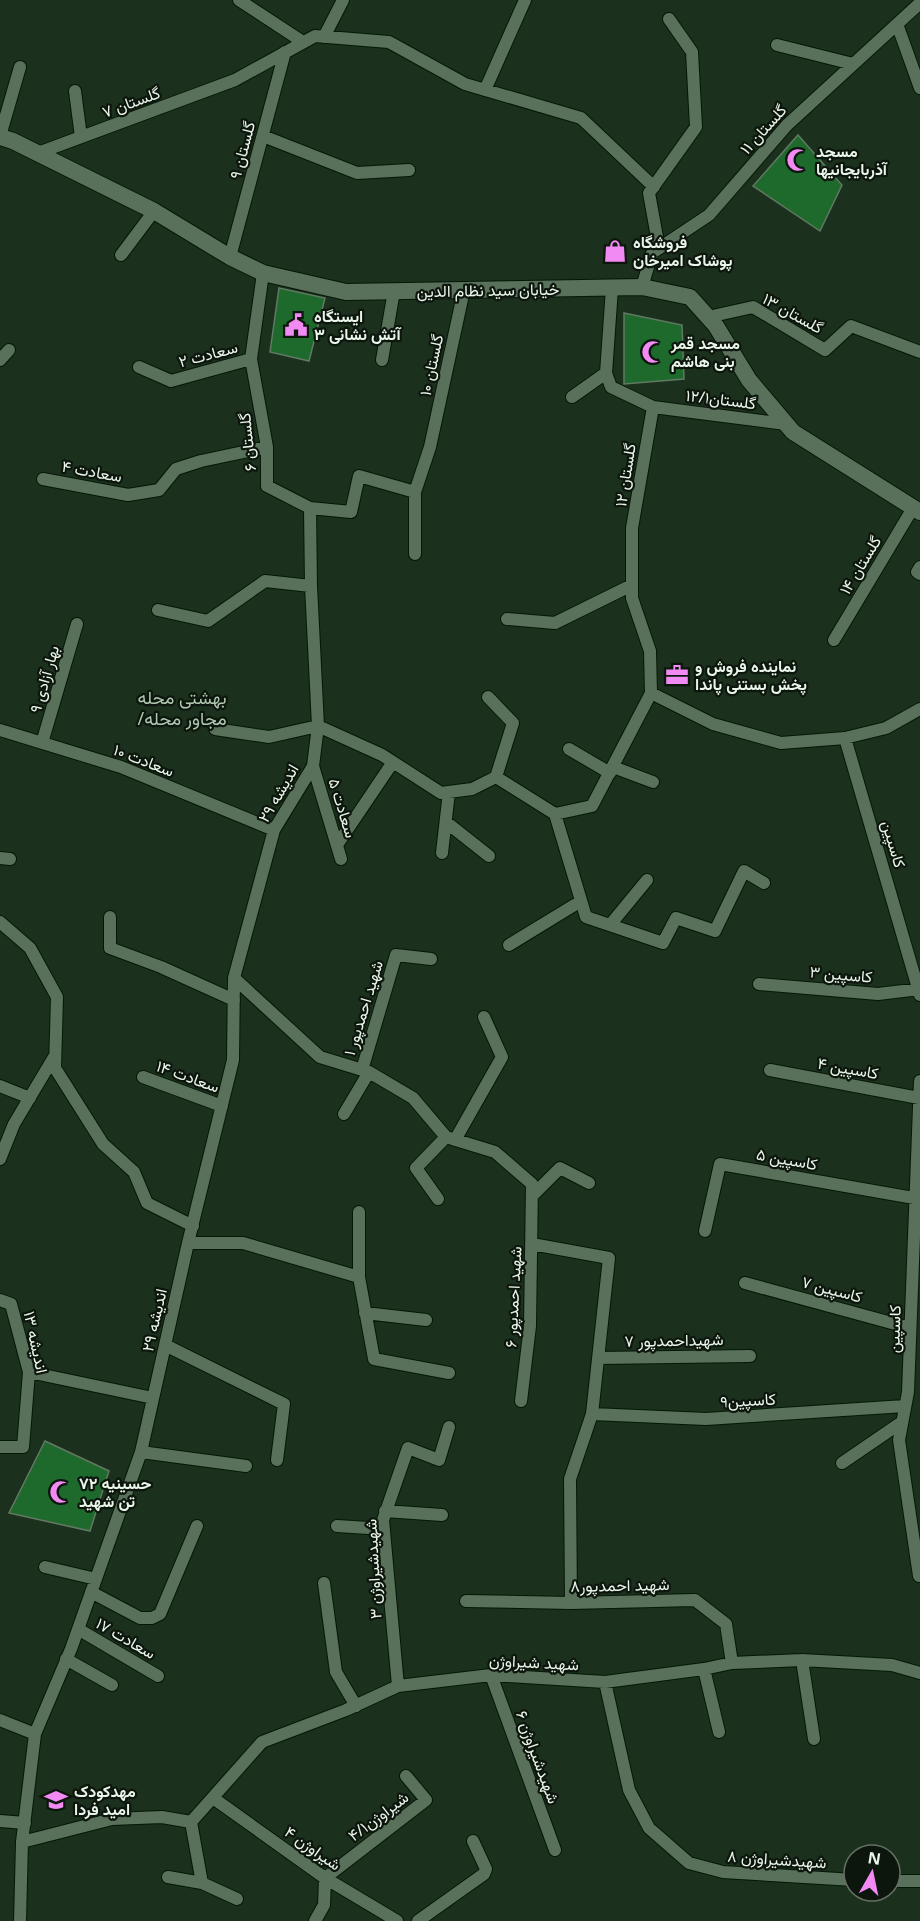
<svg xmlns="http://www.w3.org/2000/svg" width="920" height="1921" font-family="'Noto Sans',Vazirmatn,sans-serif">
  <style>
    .building { fill: #1e6a2d; stroke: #627963; stroke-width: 1.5 }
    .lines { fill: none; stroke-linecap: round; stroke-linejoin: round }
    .minor-casing { stroke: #051807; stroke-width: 14 }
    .secondary-casing { stroke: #051807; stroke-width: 18 }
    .minor { stroke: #59705a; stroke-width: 12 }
    .secondary { stroke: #59705a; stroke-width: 16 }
    .labels { text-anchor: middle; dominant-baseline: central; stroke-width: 4.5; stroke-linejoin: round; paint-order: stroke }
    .street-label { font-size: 16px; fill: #e9f6e9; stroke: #0d160d }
    .poi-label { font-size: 16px; font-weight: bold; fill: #e9f6e9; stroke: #0d160d; text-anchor: start }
    .neighbourhood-label { font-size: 18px; fill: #afc8b0; stroke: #0d160d }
  </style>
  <rect width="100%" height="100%" fill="#1b301d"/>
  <!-- building -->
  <path class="building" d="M 798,135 L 842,185 L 820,231 L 753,186 Z
    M 279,288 L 325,298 L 309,361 L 270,352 Z
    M 624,313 L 682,325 L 684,379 L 624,384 Z
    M 45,1441 L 109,1471 L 90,1531 L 9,1513 Z"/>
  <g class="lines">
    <!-- minor casing -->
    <g class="minor-casing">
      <path id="minor" d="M 239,0 L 303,42
        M 897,24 L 920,88
        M 324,37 L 343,0
        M 777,45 L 853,64
        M 485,90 L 525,0
        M 75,91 L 81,137
        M 0,136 L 20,67
        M 263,136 L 357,173 L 409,170
        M 38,153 L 235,80 L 315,36 L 389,42 L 465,84 L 581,118 L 654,187
        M 652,253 L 709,215 L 787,125 L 920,3
        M 121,255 L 154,211
        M 230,257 L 285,52
        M 642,287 L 657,237 L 649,193 L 696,127 L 692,52 L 669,19
        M 708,317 L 753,307 L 825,350 L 851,326 L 920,352
        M 0,360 L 9,350
        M 382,360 L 394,291
        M 139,367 L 171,381 L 251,359
        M 572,397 L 606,373
        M 653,407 L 786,424
        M 43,479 L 128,495 L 159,490 L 176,469 L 201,461 L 267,447
        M 415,492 L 415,554
        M 310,508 L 351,512 L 359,476 L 415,492 L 430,447 L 464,290
        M 920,567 L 917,572 L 920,574
        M 158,610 L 208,621 L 265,581 L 311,586
        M 507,619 L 555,623 L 632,585
        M 834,640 L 913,508
        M 651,693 L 713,724 L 781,743 L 845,738 L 886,728 L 920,709
        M 488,697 L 513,723 L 496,777
        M 318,726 L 382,755 L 441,793 L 472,789 L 496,777 L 555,814 L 592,806 L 651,693 L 650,651 L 632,598 L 632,528 L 653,407 L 611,387 L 606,373 L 612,288
        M 215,729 L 269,737 L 318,726
        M 0,730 L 121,767 L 274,830
        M 845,738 L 920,995
        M 42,743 L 77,624
        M 569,749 L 610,773
        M 313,766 L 341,859
        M 613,767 L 653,782
        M 555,814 L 586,917 L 663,943 L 676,918 L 715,931 L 744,871 L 764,883
        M 446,822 L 489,856
        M 337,845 L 393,762
        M 442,853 L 449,792
        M 0,858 L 10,859
        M 110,917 L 110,948 L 161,967 L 234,1000
        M 0,922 L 30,948 L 57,997 L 55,1068 L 103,1144 L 134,1172 L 147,1203 L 193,1226
        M 610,925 L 647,880
        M 509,945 L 581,901
        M 234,978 L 320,1057 L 369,1072 L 413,1098 L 446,1137 L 495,1152 L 532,1184 L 530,1326 L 521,1401
        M 759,984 L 878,994 L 920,989
        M 362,1070 L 396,955 L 431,959
        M 770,1070 L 919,1098
        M 143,1077 L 222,1106
        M 0,1086 L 30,1098
        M 344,1114 L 369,1072
        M 455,1140 L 502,1057 L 484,1017
        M 0,1159 L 14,1124 L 54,1057
        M 533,1195 L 560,1168 L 589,1183
        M 438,1199 L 416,1168 L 446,1137
        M 359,1212 L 359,1277
        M 705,1231 L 720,1164 L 920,1199
        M 188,1243 L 243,1243 L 359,1277 L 374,1359 L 449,1373
        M 532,1244 L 609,1258 L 592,1414 L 570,1479 L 571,1603
        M 745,1283 L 910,1328
        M 0,1300 L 11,1304 L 29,1372 L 23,1447 L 0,1447
        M 365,1313 L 426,1320
        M 165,1345 L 284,1404 L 277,1460
        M 598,1358 L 750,1356
        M 29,1372 L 153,1398
        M 592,1414 L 706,1419 L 905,1406
        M 141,1452 L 246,1466
        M 842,1463 L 902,1422
        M 385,1511 L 442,1515
        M 337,1526 L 384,1529
        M 45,1567 L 96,1579
        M 919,1576 L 899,1440 L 908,1392 L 920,1081
        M 324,1583 L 336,1672 L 356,1706
        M 91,1592 L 140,1618 L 152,1618 L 160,1614 L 197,1526
        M 466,1601 L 571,1603 L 695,1600 L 726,1624 L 732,1663
        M 78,1629 L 158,1676
        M 66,1659 L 112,1685
        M 802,1660 L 814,1739
        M 704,1669 L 719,1732
        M 491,1675 L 555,1850
        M 605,1682 L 629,1790 L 649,1828 L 689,1863 L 723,1872 L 854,1880
        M 398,1686 L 383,1520 L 408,1448 L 439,1460 L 449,1427
        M 0,1720 L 35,1734
        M 213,1798 L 325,1878 L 397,1921
        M 0,1821 L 25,1823
        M 191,1822 L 262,1742 L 346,1710 L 398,1686 L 491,1675 L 605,1682 L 704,1669 L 732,1663 L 802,1660 L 892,1665 L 920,1673
        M 22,1842 L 112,1819 L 162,1817 L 191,1822
        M 168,1877 L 202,1883 L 191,1822
        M 890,1881 L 920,1881
        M 202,1883 L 237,1899
        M 20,1921 L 22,1842 L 35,1734 L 71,1649 L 141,1452 L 188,1243 L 233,1060 L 234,978 L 274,830 L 313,766 L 318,726 L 311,586 L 310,508 L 267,486 L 267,447 L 251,359 L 263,273
        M 315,1921 L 324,1905 L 325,1878 L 426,1800 L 406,1776
        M 418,1921 L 484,1874 L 486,1869 L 473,1841"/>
    </g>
    <!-- secondary casing -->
    <g class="secondary-casing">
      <path id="secondary" d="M 0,137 L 13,141 L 154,211 L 230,257 L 263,273 L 346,292 L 642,287 L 690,297 L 716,326 L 749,380 L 793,432 L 920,512"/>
    </g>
    <!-- minor -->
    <use href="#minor" class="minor"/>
    <!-- secondary -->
    <use href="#secondary" class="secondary"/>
  </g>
  <!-- icons -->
  <defs>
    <g id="mosque-bare" transform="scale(1.8)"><path d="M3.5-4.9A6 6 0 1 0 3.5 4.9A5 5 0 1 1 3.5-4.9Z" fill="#f28af3" stroke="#0d160d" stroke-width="2.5" paint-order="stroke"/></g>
    <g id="shop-bare" transform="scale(1.8)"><path d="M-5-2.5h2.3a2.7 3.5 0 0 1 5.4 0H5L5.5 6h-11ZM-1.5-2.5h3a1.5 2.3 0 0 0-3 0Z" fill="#f28af3" stroke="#0d160d" stroke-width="2.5" paint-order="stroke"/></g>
    <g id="civic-bare" transform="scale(1.8)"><path d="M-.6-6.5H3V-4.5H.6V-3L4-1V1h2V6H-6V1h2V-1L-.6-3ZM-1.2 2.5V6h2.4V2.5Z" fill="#f28af3" stroke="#0d160d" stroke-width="2.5" paint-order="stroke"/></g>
    <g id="office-bare" transform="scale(1.8)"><path d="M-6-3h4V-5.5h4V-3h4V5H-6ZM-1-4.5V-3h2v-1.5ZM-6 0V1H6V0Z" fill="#f28af3" stroke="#0d160d" stroke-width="2.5" paint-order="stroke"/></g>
    <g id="school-bare" transform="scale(1.8)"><path d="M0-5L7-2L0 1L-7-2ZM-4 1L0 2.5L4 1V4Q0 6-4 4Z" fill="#f28af3" stroke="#0d160d" stroke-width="2.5" paint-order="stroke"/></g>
  </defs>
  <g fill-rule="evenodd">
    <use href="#mosque-bare" x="798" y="160"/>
    <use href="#shop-bare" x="615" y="251"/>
    <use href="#civic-bare" x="296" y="325"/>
    <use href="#mosque-bare" x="653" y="352"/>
    <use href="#office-bare" x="677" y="675"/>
    <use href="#mosque-bare" x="61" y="1492"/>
    <use href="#school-bare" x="56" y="1800"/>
  </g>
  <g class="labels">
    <!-- street labels -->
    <g class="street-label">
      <text transform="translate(131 102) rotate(-20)">گلستان ۷</text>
      <text transform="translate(763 129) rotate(-48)">گلستان ۱۱</text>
      <text transform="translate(242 150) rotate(-75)">گلستان ۹</text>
      <text transform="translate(488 290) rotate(-1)">خیابان سید نظام الدین</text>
      <text transform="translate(793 313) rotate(29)">گلستان ۱۳</text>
      <text transform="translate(208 354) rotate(-15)">سعادت ۲</text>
      <text transform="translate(431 365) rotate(-78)">گلستان ۱۰</text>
      <text transform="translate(721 399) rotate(7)">گلستان۱۲/۱</text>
      <text transform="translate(247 442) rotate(-96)">گلستان ۶</text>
      <text transform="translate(92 471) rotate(10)">سعادت ۴</text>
      <text transform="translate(625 475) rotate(-81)">گلستان ۱۲</text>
      <text transform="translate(860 565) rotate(-59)">گلستان ۱۴</text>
      <text transform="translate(44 679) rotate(-74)">بهار آزادی ۹</text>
      <text transform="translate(144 760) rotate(21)">سعادت ۱۰</text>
      <text transform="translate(278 793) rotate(-60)">اندیشه ۲۹</text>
      <text transform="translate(343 808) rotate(73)">سعادت ۵</text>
      <text transform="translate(894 844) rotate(74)">کاسپین</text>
      <text transform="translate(841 974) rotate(5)">کاسپین ۳</text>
      <text transform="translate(363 1008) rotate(-73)">شهید احمدپور ۱</text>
      <text transform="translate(848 1068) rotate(10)">کاسپین ۴</text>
      <text transform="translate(188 1076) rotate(20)">سعادت ۱۴</text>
      <text transform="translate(787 1159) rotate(10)">کاسپین ۵</text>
      <text transform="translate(832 1289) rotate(15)">کاسپین ۷</text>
      <text transform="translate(513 1297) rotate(-87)">شهید احمدپور ۶</text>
      <text transform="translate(154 1320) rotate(-77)">اندیشه ۲۹</text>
      <text transform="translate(894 1329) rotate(-88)">کاسپین</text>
      <text transform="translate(674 1340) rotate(-1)">شهیداحمدپور ۷</text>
      <text transform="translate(36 1342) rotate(78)">اندیشه ۱۳</text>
      <text transform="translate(748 1400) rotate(-3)">کاسپین۹</text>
      <text transform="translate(373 1569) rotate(-93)">شهیدشیراوژن ۳</text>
      <text transform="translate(620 1585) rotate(-1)">شهید احمدپور۸</text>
      <text transform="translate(126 1638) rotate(30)">سعادت ۱۷</text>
      <text transform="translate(534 1662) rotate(3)">شهید شیراوژن</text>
      <text transform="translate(538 1757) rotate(70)">شهیدشیراوژن ۶</text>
      <text transform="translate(378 1816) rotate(-37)">شیراوژن۴/۱</text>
      <text transform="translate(313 1848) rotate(35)">شیراوژن ۴</text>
      <text transform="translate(777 1859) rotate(4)">شهیدشیراوژن ۸</text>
    </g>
    <!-- poi labels -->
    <g class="poi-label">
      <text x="816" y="151">مسجد<tspan x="816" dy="18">آذربایجانیها</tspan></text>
      <text x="633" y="242">فروشگاه<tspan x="633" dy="18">پوشاک امیرخان</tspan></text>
      <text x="314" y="316">ایستگاه<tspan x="314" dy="18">آتش نشانی ۳</tspan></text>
      <text x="671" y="343">مسجد قمر<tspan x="671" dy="18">بنی هاشم</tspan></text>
      <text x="695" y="666">نماینده فروش و<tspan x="695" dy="18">پخش بستنی پاندا</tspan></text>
      <text x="79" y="1483">حسینیه ۷۲<tspan x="79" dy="18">تن شهید</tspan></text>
      <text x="74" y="1791">مهدکودک<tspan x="74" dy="18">امید فردا</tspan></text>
    </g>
    <!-- neighbourhood labels -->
    <g class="neighbourhood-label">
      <text x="182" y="697">بهشتی محله<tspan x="182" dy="21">/مجاور محله</tspan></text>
    </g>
  </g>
  <!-- north arrow -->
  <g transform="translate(872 1873) rotate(9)"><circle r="28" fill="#0d160d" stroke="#657065" stroke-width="1.5"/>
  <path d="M0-4.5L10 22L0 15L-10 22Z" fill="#f28af3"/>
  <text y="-9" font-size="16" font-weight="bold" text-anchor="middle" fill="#e9f6e9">N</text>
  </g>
</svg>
